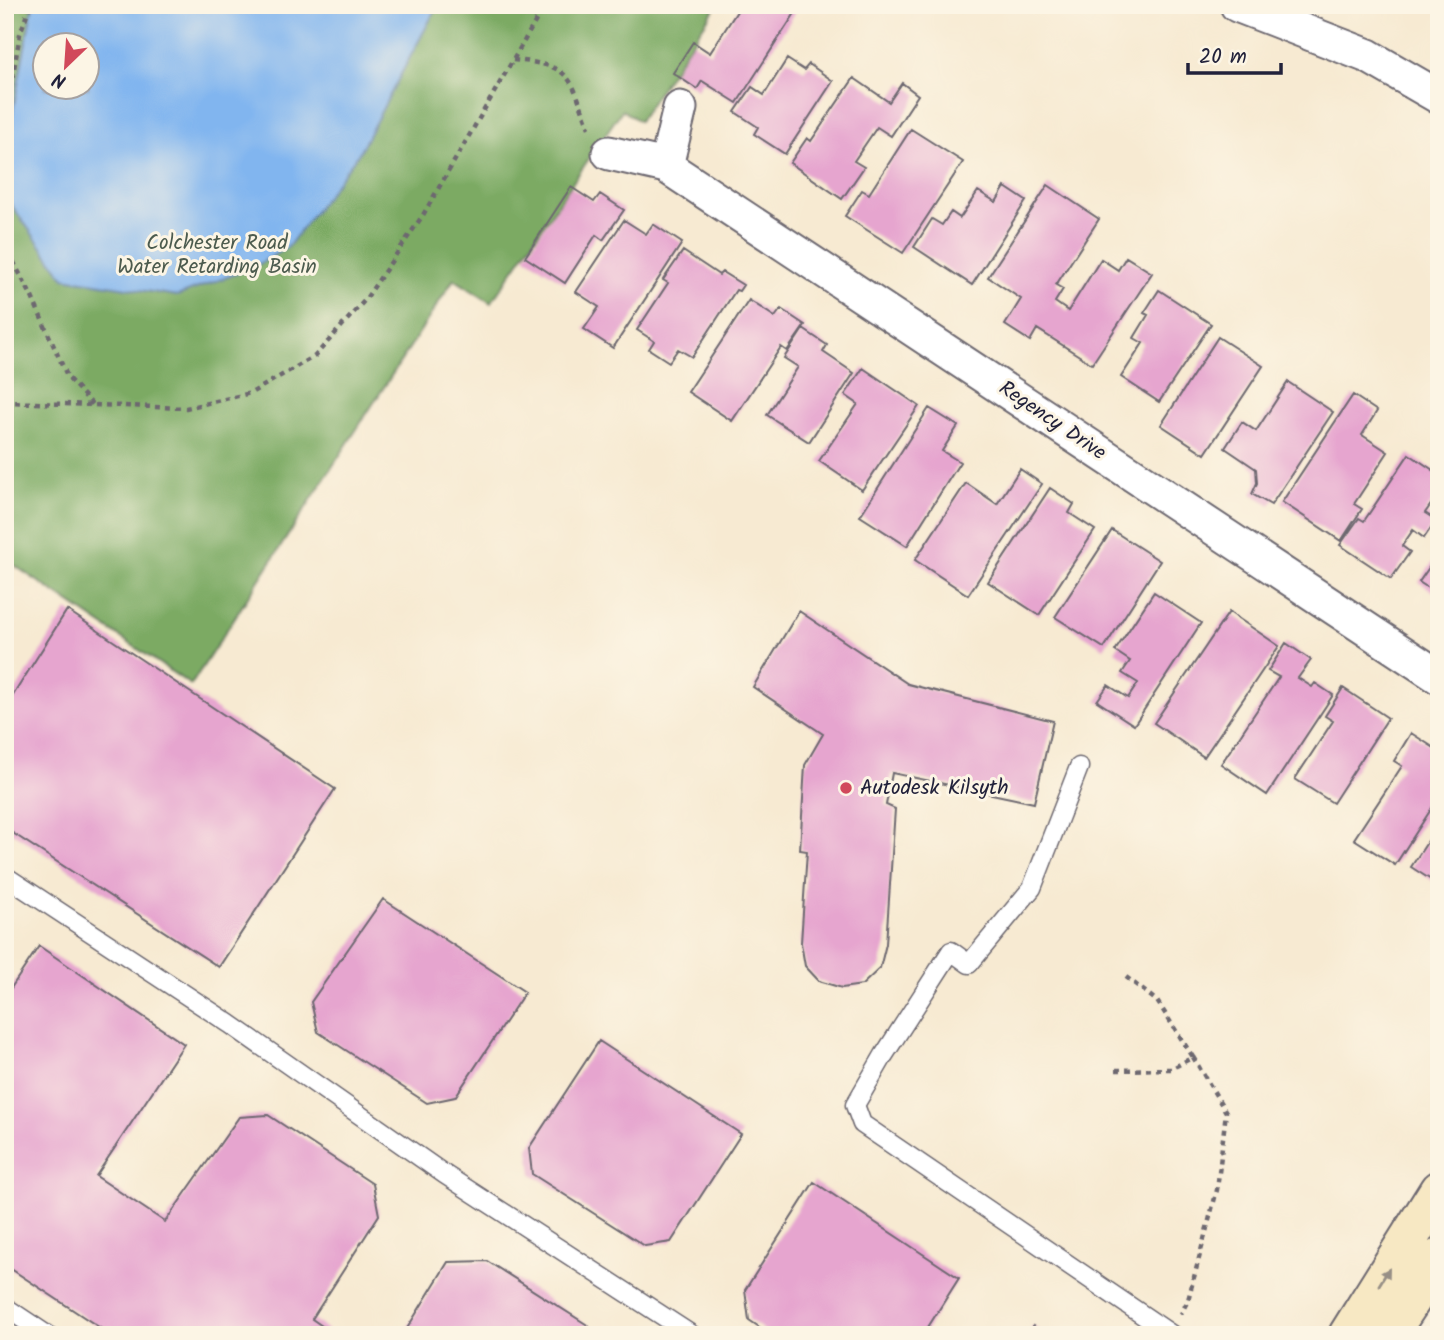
<svg xmlns="http://www.w3.org/2000/svg" width="1444" height="1340" font-family="Kalam,sans-serif">
  <style>
    .forest { fill: #7caa64; stroke: #4f6650; stroke-width: 2; fill-rule: evenodd }
    .water { fill: #81b5ef; stroke: #526c95; stroke-width: 2; fill-rule: evenodd }
    .building { fill: #e6a5cf }
    .lines { fill: none; stroke-linecap: round; stroke-linejoin: round }
    .service-casing { stroke: #6d6870; stroke-width: 21 }
    .minor-casing { stroke: #6d6870; stroke-width: 37 }
    .secondary-casing { stroke: #6d6870; stroke-width: 42 }
    .path { stroke: #6d6870; stroke-width: 4.5; stroke-dasharray: 5 5; stroke-linecap: butt }
    .service { stroke: #fff; stroke-width: 18 }
    .minor { stroke: #fff; stroke-width: 33 }
    .secondary { stroke: #f7e8c3; stroke-width: 38 }
    .oneway { fill: #978f86 }
    .poi-dot { fill: #d1495b; stroke: #fcf5e5; stroke-width: 2.5 }
    .labels { text-anchor: middle; dominant-baseline: central; stroke-width: 6; stroke-linejoin: round; paint-order: stroke }
    .park-label { font-size: 21px; fill: #4c5b4e; stroke: #fcf5e5 }
    .street-label { font-size: 21px; fill: #22223b; stroke: #fcf5e5 }
    .poi-label { font-size: 21px; fill: #22223b; stroke: #fcf5e5; text-anchor: start }
  </style>
  <rect width="100%" height="100%" fill="#fcf5e5"/>
  <filter id="ink" filterUnits="userSpaceOnUse"><feTurbulence type="fractalNoise" baseFrequency=".0143" numOctaves="2"/><feDisplacementMap in="SourceGraphic" scale="14" xChannelSelector="R" yChannelSelector="G"/><feConvolveMatrix kernelMatrix="1 2 1 2 8 2 1 2 1" color-interpolation-filters="sRGB"/></filter>
  <filter id="wash" filterUnits="userSpaceOnUse"><feTurbulence type="fractalNoise" baseFrequency=".00686" numOctaves="4" result="noise"/><feDisplacementMap in="SourceGraphic" scale="28" xChannelSelector="R" yChannelSelector="G"/><feGaussianBlur stdDeviation="1.57" result="paint"/><feColorMatrix in="noise" values="0 0 0 0 0 0 0 0 0 0 0 0 0 0 0 0 0 1.4 0 .05"/><feComposite in="paint" operator="in"/></filter>
  <g filter="url(#wash)">
    <rect width="100%" height="100%" fill="#f7ead2"/>
    <!-- forest -->
    <path class="forest" d="M 5,5 L 717,5 L 639,121 L 622,110 L 491,303 L 454,279 L 191,685 L 5,559 ZM 46,46 L 88,46 L 88,88 L 46,88 Z"/>
    <!-- water -->
    <path class="water" d="M 33,5 L 438,5 L 359,153 L 288,247 L 254,267 L 177,296 L 64,278 L 10,203 L 12,115 ZM 46,46 L 88,46 L 88,88 L 46,88 Z"/>
    <g id="blocks">
      <!-- building -->
      <path class="building" d="M 741,5 L 790,5 L 797,10 L 737,103 L 702,81 L 697,89 L 673,73 L 693,42 L 710,53 Z
        M 787,59 L 804,70 L 809,64 L 833,81 L 785,154 L 754,134 L 758,127 L 735,112 L 752,87 L 764,95 Z
        M 854,78 L 889,102 L 902,83 L 918,95 L 891,136 L 877,127 L 854,161 L 864,167 L 842,199 L 790,163 L 807,138 L 811,141 Z
        M 911,129 L 963,162 L 903,253 L 845,216 L 862,190 L 869,194 Z
        M 1048,185 L 1099,219 L 1056,285 L 1063,289 L 1055,302 L 1068,311 L 1101,259 L 1118,270 L 1126,257 L 1152,273 L 1092,364 L 1037,329 L 1030,341 L 1005,325 L 1021,299 L 988,277 Z
        M 571,187 L 594,202 L 600,194 L 624,210 L 603,240 L 596,235 L 565,283 L 525,257 Z
        M 1005,187 L 1026,201 L 972,285 L 914,247 L 932,219 L 942,225 L 951,212 L 960,218 L 978,191 L 996,202 Z
        M 624,220 L 646,234 L 653,224 L 682,243 L 613,348 L 584,329 L 599,307 L 576,292 Z
        M 683,251 L 719,275 L 722,272 L 743,285 L 739,291 L 736,290 L 692,357 L 678,349 L 669,362 L 649,349 L 654,341 L 637,330 L 668,283 L 663,280 Z
        M 1159,290 L 1211,324 L 1159,402 L 1121,377 L 1143,343 L 1134,338 L 1148,315 L 1144,313 Z
        M 749,300 L 775,317 L 781,309 L 805,325 L 787,351 L 781,347 L 732,421 L 688,392 Z
        M 803,329 L 827,345 L 823,352 L 854,373 L 809,442 L 767,415 L 798,367 L 784,358 Z
        M 1218,337 L 1263,366 L 1205,454 L 1161,425 Z
        M 863,368 L 919,406 L 862,490 L 819,461 L 858,404 L 845,395 Z
        M 1288,382 L 1333,412 L 1271,505 L 1252,494 L 1257,483 L 1256,469 L 1225,448 L 1242,422 L 1256,431 Z
        M 1353,395 L 1377,411 L 1362,435 L 1388,452 L 1354,504 L 1362,509 L 1341,541 L 1282,502 Z
        M 929,408 L 958,426 L 942,451 L 960,462 L 907,546 L 860,516 Z
        M 1409,454 L 1439,474 L 1439,493 L 1425,513 L 1436,520 L 1424,538 L 1413,530 L 1402,546 L 1410,552 L 1391,579 L 1340,545 L 1359,518 L 1364,521 Z
        M 1020,469 L 1042,484 L 968,595 L 915,560 L 966,483 L 997,504 Z
        M 1050,488 L 1074,504 L 1069,513 L 1095,530 L 1039,615 L 988,582 Z
        M 1112,530 L 1160,561 L 1104,648 L 1055,617 Z
        M 1439,553 L 1439,595 L 1419,582 Z
        M 1154,592 L 1201,623 L 1134,725 L 1097,701 L 1108,685 L 1128,698 L 1138,683 L 1122,673 L 1130,661 L 1115,651 Z
        M 67,610 L 335,789 L 219,967 L 5,828 L 5,708 Z
        M 799,611 L 908,684 L 1053,721 L 1034,803 L 892,773 L 886,805 L 895,809 L 886,944 L 880,968 L 862,985 L 842,988 L 819,981 L 805,966 L 801,943 L 807,851 L 800,850 L 805,765 L 823,734 L 753,687 Z
        M 1229,612 L 1279,646 L 1204,757 L 1154,723 Z
        M 1286,643 L 1311,660 L 1298,678 L 1312,687 L 1315,683 L 1333,695 L 1267,795 L 1221,764 L 1279,677 L 1268,671 Z
        M 1343,688 L 1388,718 L 1333,803 L 1295,779 L 1333,721 L 1325,716 Z
        M 1411,733 L 1439,751 L 1439,797 L 1395,865 L 1354,839 L 1402,766 L 1394,761 Z
        M 1439,824 L 1439,885 L 1411,867 Z
        M 383,899 L 525,992 L 455,1097 L 427,1103 L 318,1032 L 311,1002 Z
        M 39,946 L 184,1044 L 96,1176 L 165,1222 L 239,1117 L 268,1115 L 373,1184 L 379,1215 L 312,1319 L 335,1335 L 111,1335 L 5,1265 L 5,997 Z
        M 599,1041 L 741,1134 L 671,1242 L 645,1246 L 532,1174 L 529,1148 Z
        M 814,1182 L 959,1278 L 923,1335 L 771,1335 L 749,1320 L 745,1290 Z
        M 487,1261 L 589,1326 L 590,1335 L 403,1335 L 448,1262 Z
        M 1033,1326 L 1046,1335 L 1027,1335 Z"/>
    </g>
  </g>
  <g filter="url(#ink)">
    <use href="#blocks" fill-opacity="0" stroke="#6d6870" stroke-width="2"/>
    <g class="lines">
      <!-- service casing -->
      <g class="service-casing">
        <path id="service" d="M 1079,767 L 1032,888 L 969,964 L 951,951 L 884,1055 L 855,1105 L 862,1124 L 1172,1335
          M 5,876 L 230,1024 L 444,1174 L 692,1335
          M 5,1307 L 47,1335"/>
      </g>
      <!-- minor casing -->
      <g class="minor-casing">
        <path id="minor" d="M 1237,5 L 1368,56 L 1439,97
          M 609,153 L 666,166 L 1439,677
          M 666,166 L 680,108"/>
      </g>
      <!-- secondary casing -->
      <g class="secondary-casing">
        <path id="secondary" d="M 1348,1335 L 1439,1190
          M 1388,1335 L 1439,1258"/>
      </g>
      <!-- path -->
      <path class="path" d="M 30,5 L 20,34 L 9,98 L 5,160 L 10,255 L 32,297 L 68,378 L 93,405
        M 513,60 C 572,65 570,76 589,128
        M 5,402 L 186,408 L 251,393 L 315,356 L 365,300 L 423,215 L 545,5
        M 1126,977 L 1157,1001 L 1193,1057
        M 1116,1070 L 1171,1069 L 1193,1057 L 1226,1112 L 1217,1190 L 1188,1300 L 1181,1314"/>
      <!-- service -->
      <use href="#service" class="service"/>
      <!-- minor -->
      <use href="#minor" class="minor"/>
      <!-- secondary -->
      <use href="#secondary" class="secondary"/>
    </g>
    <!-- one-way arrows -->
    <defs><path id="oneway-solid" d="M-6-.8H1V-3.2L6.5 0L1 3.2V.8H-6Z" transform="scale(1.75)"/></defs>
    <use class="oneway" href="#oneway-solid" transform="translate(1384 1277) rotate(-58)"/>
  </g>
  <!-- markers -->
  <circle class="poi-dot" cx="846" cy="788" r="7"/>
  <g class="labels">
    <!-- park labels -->
    <g class="park-label">
      <text x="217" y="243">Colchester Road<tspan x="217" dy="24">Water Retarding Basin</tspan></text>
    </g>
    <!-- street labels -->
    <g class="street-label">
      <text transform="translate(1052 421) rotate(34)">Regency Drive</text>
    </g>
    <!-- poi labels -->
    <g class="poi-label">
      <text x="860" y="788">Autodesk Kilsyth</text>
    </g>
  </g>
  <!-- margin -->
  <rect width="1444" height="1340" fill="none" stroke="#fcf5e5" stroke-width="28"/>
  <!-- north arrow -->
  <g transform="translate(66 66) rotate(205)"><circle r="33" fill="#fcf5e5" stroke="#a5a1a1" stroke-width="2"/>
  <path d="M0-5L12 26L0 18L-12 26Z" fill="#d1495b"/>
  <text y="-10" font-size="19" font-weight="bold" text-anchor="middle" fill="#22223b">N</text>
  </g>
  <!-- scale -->
  <path d="M1188 63v10h93v-10" fill="none" stroke="#22223b" stroke-width="3.5"/>
  <text x="1199" y="63" font-size="21" fill="#22223b" stroke="#fcf5e5" stroke-width="5" paint-order="stroke">20 m</text>
</svg>
